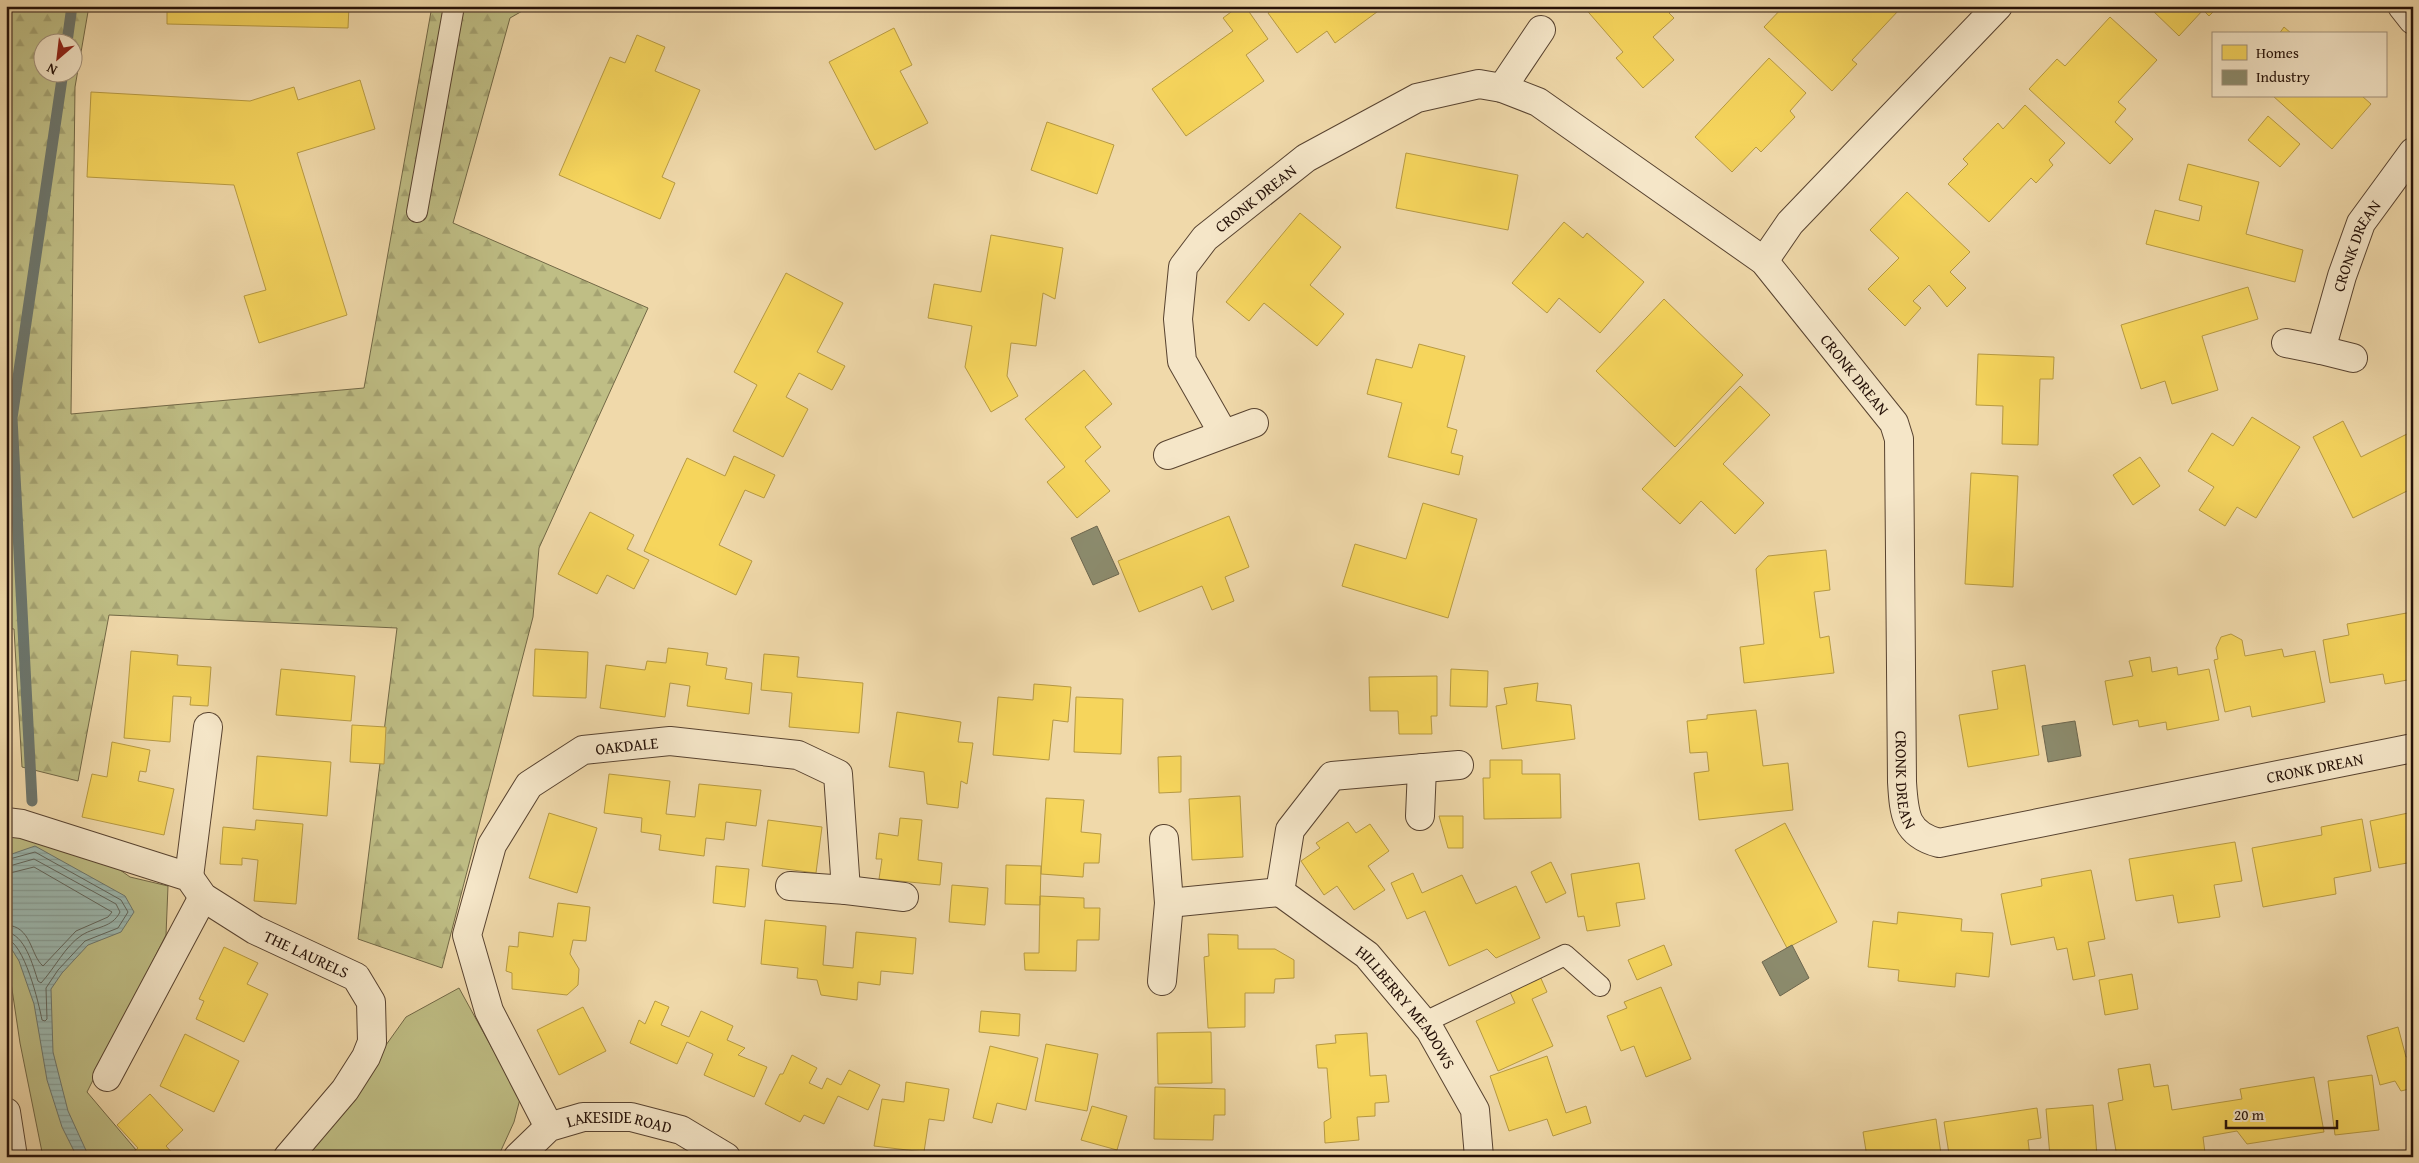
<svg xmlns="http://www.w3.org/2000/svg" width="2419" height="1163" font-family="'Gentium Book Plus',serif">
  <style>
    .forest { fill: url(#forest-firs); stroke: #726846; fill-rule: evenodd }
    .park { fill: #bfbe85; stroke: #726846 }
    .water { fill: url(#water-rules); stroke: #6c766d }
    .homes { fill: #f6d55c; stroke: #b79a43 }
    .industry { fill: #8c8c6e; stroke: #6d674f }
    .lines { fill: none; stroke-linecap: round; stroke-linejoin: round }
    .shore { stroke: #60655c; stroke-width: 1 }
    .stream { stroke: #6c766d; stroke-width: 11 }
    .lane-casing { stroke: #584330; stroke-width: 22 }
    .street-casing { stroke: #584330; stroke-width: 30 }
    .lane { stroke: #f5e6c8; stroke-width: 20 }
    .street { stroke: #f5e6c8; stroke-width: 28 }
    .labels { text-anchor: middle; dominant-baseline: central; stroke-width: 5; stroke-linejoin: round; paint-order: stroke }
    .street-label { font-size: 16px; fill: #251108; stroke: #f5e6c8 }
  </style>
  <defs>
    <pattern id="forest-firs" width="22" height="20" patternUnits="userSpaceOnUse" patternTransform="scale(1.25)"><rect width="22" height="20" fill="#bfbe85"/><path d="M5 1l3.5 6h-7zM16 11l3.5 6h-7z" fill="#a4a271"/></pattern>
    <pattern id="water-rules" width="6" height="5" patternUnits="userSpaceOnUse" patternTransform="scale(1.25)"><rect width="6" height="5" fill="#9cb9b1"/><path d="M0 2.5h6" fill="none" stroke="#869e97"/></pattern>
  </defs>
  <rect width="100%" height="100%" fill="#f0d9aa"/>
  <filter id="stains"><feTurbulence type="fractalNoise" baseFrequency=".004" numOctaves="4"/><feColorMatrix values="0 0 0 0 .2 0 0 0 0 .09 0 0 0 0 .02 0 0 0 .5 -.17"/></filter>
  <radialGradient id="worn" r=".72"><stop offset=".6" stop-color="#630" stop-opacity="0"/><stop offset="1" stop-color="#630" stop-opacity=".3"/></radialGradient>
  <!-- forest -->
  <path class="forest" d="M 6,6 L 89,6 L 75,87 L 71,414 L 364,388 L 432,6 L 531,6 L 510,18 L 453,223 L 648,308 L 539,548 L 533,617 L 442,968 L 358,939 L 397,628 L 109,615 L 78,781 L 22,767 L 14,629 L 6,628 ZM 42,42 L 72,42 L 72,72 L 42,72 Z"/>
  <!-- park -->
  <path class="park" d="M 6,832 L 92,850 L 130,877 L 168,886 L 166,935 L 87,1092 L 142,1157 L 43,1157 L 20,1043 L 9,969 L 6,965 Z
    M 459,988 L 520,1099 L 514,1122 L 498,1157 L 306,1157 L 406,1017 Z"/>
  <!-- water -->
  <path class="water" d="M 35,846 L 125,896 L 134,912 L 121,932 L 88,945 L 62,973 L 51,989 L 53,1052 L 68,1111 L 89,1157 L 77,1157 L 62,1127 L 47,1080 L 34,1004 L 19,961 L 6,940 L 6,856 Z"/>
  <!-- homes -->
  <path class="homes" d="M 167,6 L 349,6 L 348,28 L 167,24 Z
    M 1239,6 L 1245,6 L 1268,39 L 1246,55 L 1264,81 L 1186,136 L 1152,89 L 1233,31 L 1223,18 Z
    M 1277,6 L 1385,6 L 1335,43 L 1327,31 L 1297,53 L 1268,13 Z
    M 1583,6 L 1677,6 L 1669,13 L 1674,18 L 1653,37 L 1674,60 L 1643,88 L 1616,58 L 1623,52 Z
    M 1784,6 L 1895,6 L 1899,10 L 1852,60 L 1857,64 L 1832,91 L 1764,27 Z
    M 2154,6 L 2219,6 L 2209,16 L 2203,10 L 2179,36 L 2151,9 Z
    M 2110,17 L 2157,60 L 2118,102 L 2126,109 L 2115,122 L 2133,139 L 2110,164 L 2029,89 L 2057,59 L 2065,66 Z
    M 2284,27 L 2292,34 L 2279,34 Z
    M 894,28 L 912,65 L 900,71 L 928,123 L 875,150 L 829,62 Z
    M 637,35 L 665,47 L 655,71 L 700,90 L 662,177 L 675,183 L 660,219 L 559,175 L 610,57 L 625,63 Z
    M 1769,58 L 1806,93 L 1790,111 L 1795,117 L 1761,152 L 1756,147 L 1732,172 L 1695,137 Z
    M 360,80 L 375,129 L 297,153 L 347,315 L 259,343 L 244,296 L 266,290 L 234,185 L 87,177 L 91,92 L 250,101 L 294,87 L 298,100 Z
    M 2273,96 L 2362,96 L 2371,104 L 2332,149 Z
    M 2025,105 L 2065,143 L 2049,160 L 2053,165 L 2036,183 L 2031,178 L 1989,222 L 1948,184 L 1968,164 L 1963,159 L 1998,123 L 2003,129 Z
    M 2268,116 L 2300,144 L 2280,167 L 2248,140 Z
    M 1047,122 L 1114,145 L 1097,194 L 1031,170 Z
    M 1406,153 L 1518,175 L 1508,230 L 1396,208 Z
    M 2188,164 L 2259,182 L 2246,234 L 2303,250 L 2295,282 L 2146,244 L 2155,210 L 2199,221 L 2202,206 L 2179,200 Z
    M 1907,192 L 1970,252 L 1950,272 L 1966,288 L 1947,307 L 1929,285 L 1913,301 L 1921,308 L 1905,326 L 1868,289 L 1899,258 L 1870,230 Z
    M 1300,213 L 1341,247 L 1310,285 L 1344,314 L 1317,346 L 1264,303 L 1249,321 L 1226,302 Z
    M 1564,222 L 1583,238 L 1587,233 L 1644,282 L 1600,333 L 1559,298 L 1547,313 L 1512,283 Z
    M 991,235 L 1063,248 L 1055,299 L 1043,293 L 1036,346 L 1011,343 L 1007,376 L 1018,396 L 991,412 L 965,367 L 972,326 L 928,318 L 934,284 L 981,292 Z
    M 786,273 L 843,303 L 817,352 L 845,366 L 832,390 L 799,373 L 786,397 L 808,409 L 783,457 L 733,431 L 757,385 L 734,372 Z
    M 2248,287 L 2258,319 L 2202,336 L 2218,390 L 2172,404 L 2165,381 L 2141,389 L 2121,325 Z
    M 1664,299 L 1743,375 L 1675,447 L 1596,371 Z
    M 1419,344 L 1465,356 L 1447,427 L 1457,430 L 1451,453 L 1463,456 L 1459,475 L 1388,457 L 1402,403 L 1367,394 L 1376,359 L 1412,368 Z
    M 1978,354 L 2054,357 L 2053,379 L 2040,379 L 2038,445 L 2002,444 L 2003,406 L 1976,405 Z
    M 1084,370 L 1112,404 L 1085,427 L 1101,447 L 1085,461 L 1110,491 L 1077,518 L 1047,482 L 1065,467 L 1025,419 Z
    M 1740,386 L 1770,415 L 1723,464 L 1764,503 L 1735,534 L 1701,501 L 1680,524 L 1642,489 Z
    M 2252,417 L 2300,447 L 2256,518 L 2237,507 L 2225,526 L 2199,510 L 2214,487 L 2188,471 L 2212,433 L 2233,446 Z
    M 2343,421 L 2361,457 L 2413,431 L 2413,488 L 2353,518 L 2313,437 Z
    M 734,456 L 775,475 L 764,498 L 745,490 L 719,545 L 752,561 L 736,595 L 644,551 L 687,458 L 725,476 Z
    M 2140,457 L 2160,486 L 2133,505 L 2113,475 Z
    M 1971,473 L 2018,476 L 2013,587 L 1965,584 Z
    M 1423,503 L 1477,519 L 1448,618 L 1342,586 L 1355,544 L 1406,559 Z
    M 590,512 L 634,535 L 627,549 L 649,560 L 634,589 L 607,575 L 597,594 L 558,574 Z
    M 1229,516 L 1249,567 L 1225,577 L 1234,601 L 1212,610 L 1202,586 L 1139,612 L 1118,561 Z
    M 1826,550 L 1830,590 L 1814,592 L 1820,638 L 1829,636 L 1834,673 L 1744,683 L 1740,647 L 1764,644 L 1756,569 L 1768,556 Z
    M 2412,612 L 2413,679 L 2385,684 L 2383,674 L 2330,683 L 2323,640 L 2349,635 L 2347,624 Z
    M 2231,634 L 2242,640 L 2245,656 L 2282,649 L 2284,657 L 2315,651 L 2325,702 L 2252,717 L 2250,706 L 2225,712 L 2214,660 L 2218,659 L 2216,648 L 2221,637 Z
    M 668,648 L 708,653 L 706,665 L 727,668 L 725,679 L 752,683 L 749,714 L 687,706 L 690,686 L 670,683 L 665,717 L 600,708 L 606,665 L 645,670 L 647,661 L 666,663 Z
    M 535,649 L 588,652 L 586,698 L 533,696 Z
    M 131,651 L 178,655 L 177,665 L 211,667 L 208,706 L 190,705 L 191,697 L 173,696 L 170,742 L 124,738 Z
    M 764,654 L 799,657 L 797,677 L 863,683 L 859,733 L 789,727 L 792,693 L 761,690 Z
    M 2150,657 L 2152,672 L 2177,667 L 2178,675 L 2209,669 L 2219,720 L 2167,730 L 2166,722 L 2139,727 L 2138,720 L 2113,725 L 2105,681 L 2133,676 L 2129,661 Z
    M 2025,665 L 2039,755 L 1968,767 L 1959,715 L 1998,709 L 1992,671 Z
    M 281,669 L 355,676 L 351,721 L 276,715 Z
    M 1451,669 L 1488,671 L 1487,707 L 1450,706 Z
    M 1437,676 L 1437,716 L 1431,716 L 1432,734 L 1399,734 L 1398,711 L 1370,711 L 1369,677 Z
    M 1538,683 L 1536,701 L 1571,705 L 1575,739 L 1502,749 L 1496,706 L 1507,704 L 1504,688 Z
    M 1034,684 L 1071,687 L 1068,722 L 1053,720 L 1049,760 L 993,755 L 998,697 L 1033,700 Z
    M 1076,697 L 1123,699 L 1121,754 L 1074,752 Z
    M 1756,710 L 1763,766 L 1788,763 L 1793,810 L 1699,820 L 1694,773 L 1709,771 L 1707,752 L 1690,753 L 1687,721 L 1707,719 L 1707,715 Z
    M 897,712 L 961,722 L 958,742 L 973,743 L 967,784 L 961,781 L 958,808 L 927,804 L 924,772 L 889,767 Z
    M 352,725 L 386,727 L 384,764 L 350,762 Z
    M 112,742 L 150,750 L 146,772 L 140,771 L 138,781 L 174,789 L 164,835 L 82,817 L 92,774 L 107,777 Z
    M 257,756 L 331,762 L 327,816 L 253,809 Z
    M 1181,756 L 1181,792 L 1159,793 L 1158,757 Z
    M 1490,760 L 1522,760 L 1522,774 L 1560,774 L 1561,818 L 1484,819 L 1483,778 L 1490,778 Z
    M 609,774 L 670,781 L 666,814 L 695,817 L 699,784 L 761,790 L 756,826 L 726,822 L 724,840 L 706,838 L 704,856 L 659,850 L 661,835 L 641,832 L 642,818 L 604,813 Z
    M 1240,796 L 1243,857 L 1192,860 L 1189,799 Z
    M 1046,798 L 1084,800 L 1081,832 L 1101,834 L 1099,863 L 1084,863 L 1083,877 L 1041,874 Z
    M 2413,812 L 2413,862 L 2379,868 L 2370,821 Z
    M 549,813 L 597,828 L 577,893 L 529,878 Z
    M 1439,816 L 1463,816 L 1463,848 L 1448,848 Z
    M 900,818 L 922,820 L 918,860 L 942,863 L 940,885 L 879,879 L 882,859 L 876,859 L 879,833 L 898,836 Z
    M 2362,819 L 2371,871 L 2334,878 L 2336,894 L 2263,907 L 2252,848 L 2322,835 L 2321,827 Z
    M 256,820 L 303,824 L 296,904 L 254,901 L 258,860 L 242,858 L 242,865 L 220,864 L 223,827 L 255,830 Z
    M 768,820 L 822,827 L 816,873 L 762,866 Z
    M 1348,822 L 1356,833 L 1370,824 L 1389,851 L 1368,866 L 1385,890 L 1354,910 L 1337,886 L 1324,895 L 1301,861 L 1320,848 L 1316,843 Z
    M 1785,823 L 1837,922 L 1787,948 L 1735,850 Z
    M 2235,842 L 2242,881 L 2214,885 L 2220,917 L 2178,923 L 2173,895 L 2136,901 L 2129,859 Z
    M 1551,862 L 1566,893 L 1546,903 L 1531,872 Z
    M 1639,863 L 1645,899 L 1616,903 L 1620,926 L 1587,931 L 1584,916 L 1578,917 L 1571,874 Z
    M 1006,865 L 1041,866 L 1040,905 L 1005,904 Z
    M 716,866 L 749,869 L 745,907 L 713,903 Z
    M 2091,870 L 2105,939 L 2088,942 L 2095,976 L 2073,980 L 2067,948 L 2057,950 L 2054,937 L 2011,945 L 2001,894 L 2042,886 L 2041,879 Z
    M 1413,873 L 1422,893 L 1462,875 L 1476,904 L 1516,886 L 1540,938 L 1496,958 L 1487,949 L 1449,966 L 1425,911 L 1407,919 L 1391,883 Z
    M 952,885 L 988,888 L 985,925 L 949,922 Z
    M 1040,896 L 1084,898 L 1084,908 L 1100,908 L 1099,940 L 1077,940 L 1076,971 L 1025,970 L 1024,953 L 1039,953 Z
    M 558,903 L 590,907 L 586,941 L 573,940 L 570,954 L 579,969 L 578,985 L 567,995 L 512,989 L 512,973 L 506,971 L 509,946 L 518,947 L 519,932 L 553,937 Z
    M 1898,912 L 1962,919 L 1961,931 L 1993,933 L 1989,977 L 1956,973 L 1955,987 L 1898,981 L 1899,970 L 1868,967 L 1873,921 L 1897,924 Z
    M 765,920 L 826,926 L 823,965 L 853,968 L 856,932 L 916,938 L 913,974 L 881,971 L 880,985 L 858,982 L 857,1000 L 821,995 L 817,980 L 797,978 L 798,968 L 761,964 Z
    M 1208,934 L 1238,935 L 1238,949 L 1275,949 L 1294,960 L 1294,978 L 1275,979 L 1274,993 L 1245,993 L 1245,1027 L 1208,1028 L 1204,957 L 1209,956 Z
    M 1664,945 L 1672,965 L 1637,980 L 1628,960 Z
    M 224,947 L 258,963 L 247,984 L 268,994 L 244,1042 L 196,1019 L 204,1001 L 199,999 Z
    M 1539,974 L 1547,992 L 1532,999 L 1553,1046 L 1498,1071 L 1476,1021 L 1515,1003 L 1508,988 Z
    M 2132,974 L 2138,1009 L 2105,1015 L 2099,980 Z
    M 1661,987 L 1691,1059 L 1646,1077 L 1634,1046 L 1621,1051 L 1607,1016 L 1627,1008 L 1624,1002 Z
    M 2410,992 L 2413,992 L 2413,1019 Z
    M 655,1001 L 669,1007 L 661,1025 L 689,1037 L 701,1011 L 733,1026 L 727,1040 L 745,1048 L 738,1055 L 767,1067 L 754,1097 L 704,1075 L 713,1054 L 687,1042 L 677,1064 L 630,1043 L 639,1020 L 645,1024 Z
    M 583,1007 L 606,1051 L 559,1075 L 537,1030 Z
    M 981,1011 L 1020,1014 L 1019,1036 L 979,1032 Z
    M 2398,1027 L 2406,1057 L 2413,1055 L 2413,1088 L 2401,1091 L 2395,1081 L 2380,1085 L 2367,1036 Z
    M 1211,1032 L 1212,1083 L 1158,1084 L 1157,1033 Z
    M 1367,1033 L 1370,1076 L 1386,1075 L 1389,1102 L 1375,1103 L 1375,1116 L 1357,1117 L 1359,1140 L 1325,1143 L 1324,1122 L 1331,1118 L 1327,1068 L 1318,1068 L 1316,1045 L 1336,1043 L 1335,1035 Z
    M 185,1034 L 239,1061 L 214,1112 L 160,1086 Z
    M 1046,1044 L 1098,1054 L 1087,1111 L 1035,1101 Z
    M 990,1046 L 1038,1058 L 1026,1110 L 997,1103 L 992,1123 L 973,1118 Z
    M 792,1055 L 817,1068 L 809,1083 L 822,1089 L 827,1078 L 841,1085 L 849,1070 L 880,1085 L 868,1110 L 838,1096 L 824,1124 L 804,1115 L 800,1122 L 765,1104 L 780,1074 L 783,1074 Z
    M 1547,1056 L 1566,1113 L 1586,1106 L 1591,1123 L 1553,1136 L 1547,1119 L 1509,1131 L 1490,1076 Z
    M 2150,1064 L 2154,1087 L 2168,1085 L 2172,1110 L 2242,1099 L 2240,1089 L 2314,1077 L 2324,1132 L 2247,1144 L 2237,1131 L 2203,1137 L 2205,1153 L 2182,1157 L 2117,1157 L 2108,1103 L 2123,1100 L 2118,1069 Z
    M 2372,1075 L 2379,1130 L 2335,1135 L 2328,1081 Z
    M 906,1082 L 949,1089 L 944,1121 L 929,1119 L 924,1152 L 874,1146 L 882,1099 L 904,1102 Z
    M 1155,1087 L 1225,1089 L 1225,1115 L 1214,1115 L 1213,1140 L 1154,1139 Z
    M 150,1094 L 183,1130 L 166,1146 L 176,1157 L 128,1157 L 138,1148 L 117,1125 Z
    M 2093,1105 L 2097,1156 L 2050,1157 L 2046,1109 Z
    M 1092,1106 L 1127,1116 L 1117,1150 L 1081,1140 Z
    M 2037,1108 L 2041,1138 L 2028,1140 L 2030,1157 L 1960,1157 L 1960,1152 L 1949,1154 L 1944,1122 Z
    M 1936,1119 L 1941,1154 L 1928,1157 L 1867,1157 L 1863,1132 Z
    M 632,1154 L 632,1157 L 606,1157 Z"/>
  <!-- industry -->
  <path class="industry" d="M 1097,526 L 1119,574 L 1093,585 L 1071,538 Z
    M 2075,721 L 2081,756 L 2048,762 L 2042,726 Z
    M 1792,945 L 1809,978 L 1780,996 L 1762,962 Z"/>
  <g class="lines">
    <!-- shore -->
    <path class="shore" d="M 6,860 L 35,852 L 121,900 L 128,912 L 118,928 L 85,941 L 58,970 L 46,988 L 47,1019 L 45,1021 L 42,1020 C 39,1004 24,941 6,939
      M 6,867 L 34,859 L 116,904 L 120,912 C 112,928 97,926 82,935 C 65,946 55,968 41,983 L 38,981 C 33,966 25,934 6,932
      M 6,874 L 34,867 L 112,912 L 108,917 L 76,931 L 43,966 C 30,955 32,926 6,925"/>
    <!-- stream -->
    <path class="stream" d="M 67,42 L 72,6
      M 32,801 L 12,418 L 63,72"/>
    <!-- lane casing -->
    <g class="lane-casing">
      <path id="lane" d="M 417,212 L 454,6
        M 1423,1023 L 1565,955 L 1600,986"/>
    </g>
    <!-- street casing -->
    <g class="street-casing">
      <g id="street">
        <path d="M 2402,6 L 2413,20"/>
        <path d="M 1502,88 L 1541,30"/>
        <path d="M 1764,261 L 1790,223 L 1998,6"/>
        <path id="s1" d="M 2286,343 L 2321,350 L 2342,276 L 2361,223 L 2413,152"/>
        <path d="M 2321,350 L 2353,358"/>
        <path id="s2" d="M 1223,433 L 1182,361 L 1178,319 L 1183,267 L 1205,238 L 1306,158 L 1417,98 L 1479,84 L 1502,88 L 1538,102 L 1764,261 L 1894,423 L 1899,439 L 1902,782 C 1904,814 1905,834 1939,843 L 2413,748"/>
        <path d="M 1168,455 L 1254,423"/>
        <path id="s3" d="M 1459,765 L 1332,776 L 1290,830 L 1280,892 L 1367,955 L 1430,1030 L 1475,1110 L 1479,1157"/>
        <path d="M 1420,816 L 1422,768"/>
        <path id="s4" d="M 6,822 L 22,824 L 189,877 L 203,897 L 255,930 L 356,977 L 371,1002 L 372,1042 L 366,1057 L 345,1090 L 288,1157"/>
        <path d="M 189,877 L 208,727"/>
        <path d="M 846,890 L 904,897"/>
        <path d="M 1169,903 L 1280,892"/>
        <path d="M 1162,981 L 1169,903 L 1164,839"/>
        <path d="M 107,1077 L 203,897"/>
        <path d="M 6,1112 L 13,1157"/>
        <path id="s5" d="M 549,1127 L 489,1011 L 467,935 L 492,845 L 529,785 L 583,750 L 670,741 L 798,755 L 838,774 L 846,890 L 790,886"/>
        <path id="s6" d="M 518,1157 L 549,1127 L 583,1117 L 631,1117 L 681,1130 L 726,1157"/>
      </g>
    </g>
    <!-- lane -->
    <use href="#lane" class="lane"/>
    <!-- street -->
    <use href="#street" class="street"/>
  </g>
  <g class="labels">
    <!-- street labels -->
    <g class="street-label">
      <text stroke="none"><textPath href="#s2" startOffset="278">CRONK DREAN</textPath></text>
      <text stroke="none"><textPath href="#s1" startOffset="146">CRONK DREAN</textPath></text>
      <text stroke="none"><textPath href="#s2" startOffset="1016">CRONK DREAN</textPath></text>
      <text stroke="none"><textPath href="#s5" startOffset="482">OAKDALE</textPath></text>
      <text stroke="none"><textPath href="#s2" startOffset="1900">CRONK DREAN</textPath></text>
      <text stroke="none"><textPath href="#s2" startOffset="1436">CRONK DREAN</textPath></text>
      <text stroke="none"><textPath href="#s4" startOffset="334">THE LAURELS</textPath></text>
      <text stroke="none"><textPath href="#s3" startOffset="431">HILLBERRY MEADOWS</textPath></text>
      <text stroke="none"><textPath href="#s6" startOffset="115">LAKESIDE ROAD</textPath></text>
    </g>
  </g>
  <!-- margin -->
  <rect width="2419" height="1163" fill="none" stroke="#f0d9aa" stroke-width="25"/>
  <rect x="8" y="8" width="2404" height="1148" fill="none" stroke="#251108" stroke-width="2.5"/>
  <rect x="12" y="12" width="2394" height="1138" fill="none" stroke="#251108"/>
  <!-- legend -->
  <rect x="2212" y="32" width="175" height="65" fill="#f5e6c8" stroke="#a2917b"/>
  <rect x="2222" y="45" width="25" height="15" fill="#f6d55c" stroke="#a2917b"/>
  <text x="2256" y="58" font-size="15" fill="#251108">Homes</text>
  <rect x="2222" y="70" width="25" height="15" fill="#8c8c6e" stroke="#a2917b"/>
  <text x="2256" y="82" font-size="15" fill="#251108">Industry</text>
  <!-- north arrow -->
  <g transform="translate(58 58) rotate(208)"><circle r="24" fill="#f5e6c8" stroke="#a2917b"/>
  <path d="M0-4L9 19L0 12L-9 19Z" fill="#8f2418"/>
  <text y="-8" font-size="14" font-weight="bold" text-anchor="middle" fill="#251108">N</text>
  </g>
  <!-- scale -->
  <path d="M2226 1120v8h111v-8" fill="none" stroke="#251108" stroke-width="2.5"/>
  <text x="2234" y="1120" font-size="15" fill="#251108" stroke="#f5e6c8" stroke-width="4" paint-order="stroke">20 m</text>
  <rect width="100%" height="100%" filter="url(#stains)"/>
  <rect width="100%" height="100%" fill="url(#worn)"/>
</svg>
